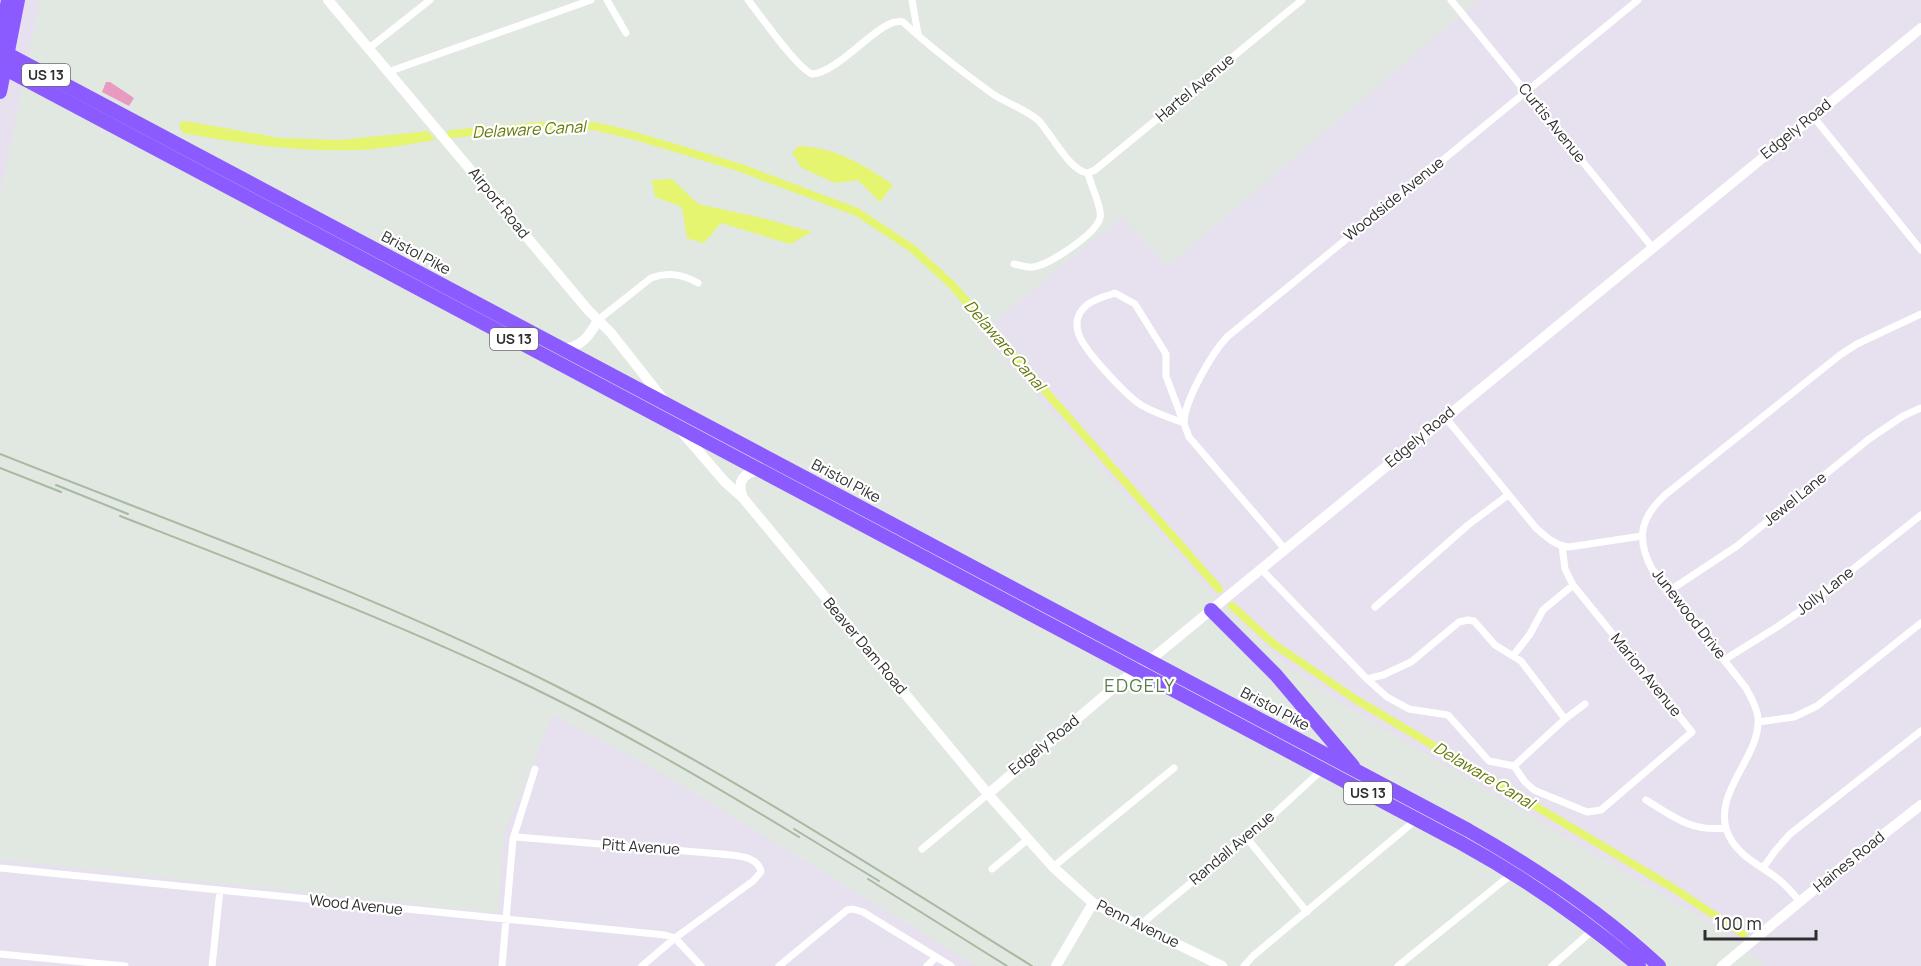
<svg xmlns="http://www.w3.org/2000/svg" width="1921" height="966" viewBox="0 0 1921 966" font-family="Manrope,sans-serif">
<rect width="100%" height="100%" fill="#e7e0ef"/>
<path fill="#e0e8e1" d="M 40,0 L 1478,0 L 1167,267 L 1122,217 L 981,332 L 1229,613 L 1287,666 L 1351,709 L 1700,917 L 1734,940 L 1764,966 L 976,966 L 660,772 L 553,715 L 504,833 L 498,913 L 0,860 L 0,194 Z"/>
<path fill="#e89ac0" d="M 106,82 L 110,82 L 134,98 L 129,106 L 102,92 Z"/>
<path fill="#e5f56f" d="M 185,121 L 280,138 L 340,140 L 428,131 L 435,140 C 410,144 384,149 358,150 C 298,152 242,144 183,133 L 179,126 L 181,122 Z
M 799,146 C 834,147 865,165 893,185 L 880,202 L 858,180 L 835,183 L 802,168 L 792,153 Z
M 672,179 L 698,204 L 762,218 L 812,232 L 790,244 L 721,223 L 704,243 L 687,238 L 682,207 L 655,197 L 652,180 Z"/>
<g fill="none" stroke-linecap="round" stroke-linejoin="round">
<path stroke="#e5f56f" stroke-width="8" d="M 451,134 L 538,126 L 594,126 L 632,135 L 695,154 L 741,168 L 857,212 L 913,249 L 952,285 L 1219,589
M 1232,606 L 1275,645 L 1355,699 L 1673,888 L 1743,934"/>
<path stroke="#fff" stroke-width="7" d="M 607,0 L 626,33
M 748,0 C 761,16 796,67 812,74 C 841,72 882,15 903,22 C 930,47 960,70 990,92 C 1005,103 1024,108 1038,120 C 1051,133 1070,172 1088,173
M 912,0 L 918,34
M 1451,0 L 1652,247
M 368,49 L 430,0
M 388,72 L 591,0
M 1812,115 L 1921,250
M 1088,173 L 1095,170 L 1302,0
M 1014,264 C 1020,265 1026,268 1033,267 C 1049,265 1096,234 1100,218 C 1103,210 1090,184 1088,173
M 598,320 L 651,278 C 669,272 682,274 698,283
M 1445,417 L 1536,528 C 1546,537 1556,546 1569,547 L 1642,536
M 1184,423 C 1184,401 1212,353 1227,337 L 1638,0
M 1184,423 C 1170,418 1155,413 1141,405 C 1126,395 1082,349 1078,332 C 1076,324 1077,316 1082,310 C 1089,300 1104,297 1115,293 L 1135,304 L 1166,354 L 1166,376 L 1189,437 L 1285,549
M 1562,546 L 1565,569 L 1573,585 L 1692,732 L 1601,810 L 1587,812 L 1534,790 L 1525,782 L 1514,766 L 1565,719 L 1585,704
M 1261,569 L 1367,679 L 1387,697 L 1409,709 L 1448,715 L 1489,761 L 1514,766
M 1669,591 L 1737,546 L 1869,439 L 1903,416 L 1921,408
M 1375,607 L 1468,525 L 1508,495
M 1513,656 L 1530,634 L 1543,610 L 1573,585
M 1724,660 L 1777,627 L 1799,612 L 1921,515
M 1367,679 L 1383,675 L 1411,662 L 1459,622 L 1468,620 L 1474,621 L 1495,645 L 1521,661 L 1565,719
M 1758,722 L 1794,717 L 1817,706 L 1921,623
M 1646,800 C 1674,817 1691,832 1726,828
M 516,837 L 721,854 C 735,856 758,855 761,872 L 753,881 L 675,938 L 642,966
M 1246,837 L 1307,912
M 922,849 L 988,794
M 1053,867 L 1174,768
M 0,868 L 665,935 L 675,938 L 701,966
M 1763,868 L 1775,851 L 1790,834 L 1921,731
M 992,869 L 1027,840
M 1800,902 C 1792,892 1784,883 1774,876 C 1758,864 1739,856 1729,836 C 1709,794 1761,758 1758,718 C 1757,707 1751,698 1746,688 L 1652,569 C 1636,539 1640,518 1665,495 L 1840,355 L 1857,344 L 1921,314
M 1140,925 L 1272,816 L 1323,769
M 0,954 L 125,966
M 212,966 L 220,890
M 502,966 L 513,839 L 535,769
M 779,966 L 847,910 L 853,909 L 863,912 L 951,966
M 927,966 L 936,957
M 1244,966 L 1253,956 L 1417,819
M 1398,966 L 1513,873
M 1552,966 L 1594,929"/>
<path stroke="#fff" stroke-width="10" d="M 328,0 L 588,310 L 611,333 L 663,399
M 562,349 C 581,347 589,337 598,320
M 682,432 L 725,482 L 743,498 L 988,794 L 1053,867 L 1093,903 L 1222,966
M 743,498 C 736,481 744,472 761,470
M 988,794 L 1124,679 L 1149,661 L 1921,28
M 1056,966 L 1093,903
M 1722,966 L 1843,866 L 1921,805"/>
<path stroke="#8b5bff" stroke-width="14" d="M 0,41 L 8,0
M 0,50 L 1468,830 C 1537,869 1602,913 1659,966
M 0,66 L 1461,843 C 1525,878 1583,919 1639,966
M 0,92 L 18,0
M 1211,610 L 1276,675 L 1353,766"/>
<path stroke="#a8b9a2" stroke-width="2" d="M 0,454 C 189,529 381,597 562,689 C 725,771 878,870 1032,966
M 0,468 L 61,492
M 56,485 L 128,514
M 120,516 C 251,567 382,617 510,677 C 610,724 705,780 799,837
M 794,829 L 879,881
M 868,879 L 1007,966"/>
</g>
<g text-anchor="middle" stroke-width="4.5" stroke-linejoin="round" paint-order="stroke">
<g fill="#fff" stroke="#6d6d6d" stroke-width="1.5">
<rect x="22" y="64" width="48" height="22" rx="4.5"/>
<rect x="490" y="328" width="48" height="22" rx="4.5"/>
<rect x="1344" y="782" width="48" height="22" rx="4.5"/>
</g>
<g font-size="14" font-weight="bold" fill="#2e2e2e">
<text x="46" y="80">US 13</text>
<text x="514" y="344">US 13</text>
<text x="1368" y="798">US 13</text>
</g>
<g font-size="15" fill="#2e2e2e" stroke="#fff">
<text transform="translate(1195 88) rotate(-40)" y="5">Hartel Avenue</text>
<text transform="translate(1552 123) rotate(51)" y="5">Curtis Avenue</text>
<text transform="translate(1796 129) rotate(-39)" y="5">Edgely Road</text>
<text transform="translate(1394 199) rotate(-39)" y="5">Woodside Avenue</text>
<text transform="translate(499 203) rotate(51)" y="5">Airport Road</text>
<text transform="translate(416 253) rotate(28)" y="5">Bristol Pike</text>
<text transform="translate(1420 437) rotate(-40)" y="5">Edgely Road</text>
<text transform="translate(846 481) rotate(28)" y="5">Bristol Pike</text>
<text transform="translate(1795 499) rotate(-39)" y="5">Jewel Lane</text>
<text transform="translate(1825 591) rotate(-38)" y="5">Jolly Lane</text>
<text transform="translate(1689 614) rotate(52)" y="5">Junewood Drive</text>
<text transform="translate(865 646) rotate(50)" y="5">Beaver Dam Road</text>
<text transform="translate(1646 675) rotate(51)" y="5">Marion Avenue</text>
<text transform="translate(1275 709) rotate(28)" y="5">Bristol Pike</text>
<text transform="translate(1044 745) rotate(-39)" y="5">Edgely Road</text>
<text transform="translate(641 847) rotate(4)" y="5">Pitt Avenue</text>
<text transform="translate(1232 848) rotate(-40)" y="5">Randall Avenue</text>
<text transform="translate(1849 862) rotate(-39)" y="5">Haines Road</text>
<text transform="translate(356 905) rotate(6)" y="5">Wood Avenue</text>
<text transform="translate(1138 924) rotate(26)" y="5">Penn Avenue</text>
</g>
<g font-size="16" font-style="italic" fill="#647b09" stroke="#fff">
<text transform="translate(529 129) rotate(-3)" y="6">Delaware Canal</text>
<text transform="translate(1005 345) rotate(49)" y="6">Delaware Canal</text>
<text transform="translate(1484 775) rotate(31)" y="6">Delaware Canal</text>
</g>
<g font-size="18" letter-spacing="1.5" fill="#587c48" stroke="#fff">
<text x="1140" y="692">EDGELY</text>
</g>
</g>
<path d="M1705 930v9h111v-9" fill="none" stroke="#2e2e2e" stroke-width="3"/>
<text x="1714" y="930" font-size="18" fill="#2e2e2e" stroke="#ffffff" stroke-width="4.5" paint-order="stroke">100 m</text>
</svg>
